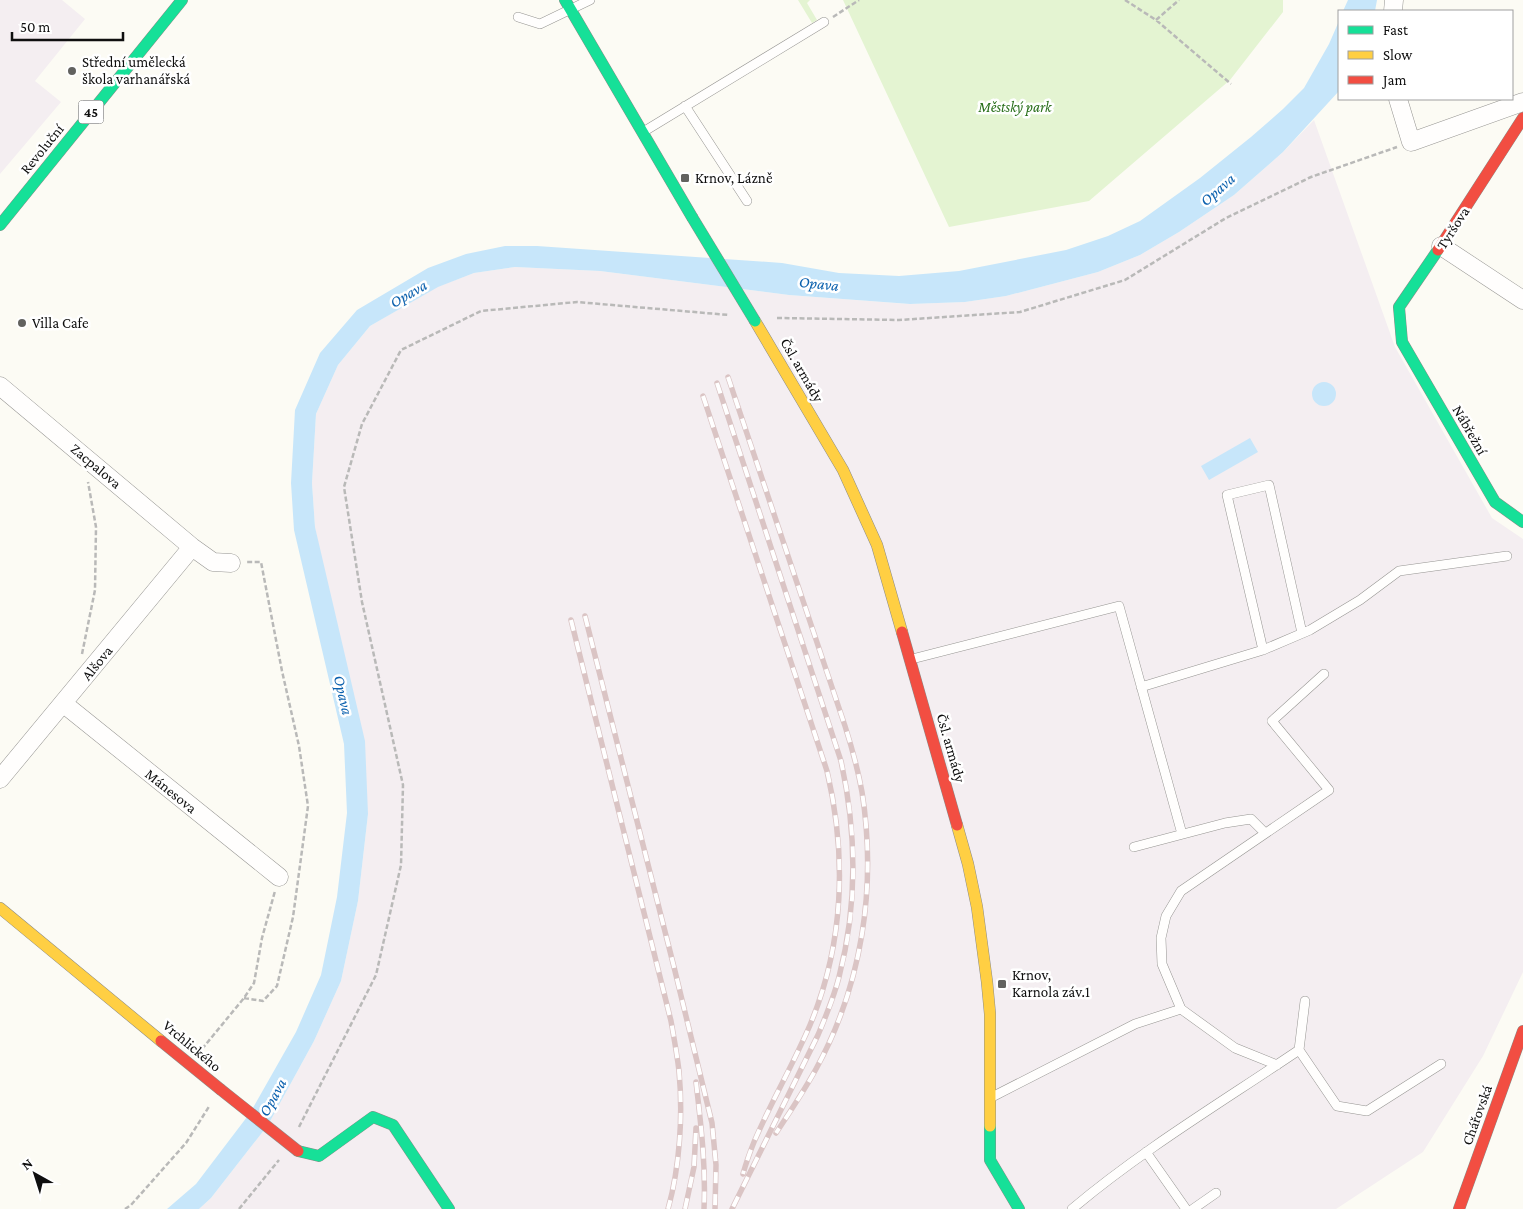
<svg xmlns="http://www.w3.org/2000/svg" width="1523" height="1209" viewBox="0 0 1523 1209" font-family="'Crimson Pro',serif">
<rect width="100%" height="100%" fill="#fcfbf4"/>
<path fill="#f4eef1" d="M 0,0 L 62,0 L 85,19 L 35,81 L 61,102 L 0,174 Z
M 1314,120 L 1395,347 L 1492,518 L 1523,539 L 1523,972 L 1483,1056 L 1423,1152 L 1336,1209 L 199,1209 L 211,1198 L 268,1125 L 314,1041 L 341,981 L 358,901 L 368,814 L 315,527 L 312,483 L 316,414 L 338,365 L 370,326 L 437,287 L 474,273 L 515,267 L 600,271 L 789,295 L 909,304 L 965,302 L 1006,296 L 1098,272 L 1140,255 L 1179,232 L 1234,195 L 1283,152 Z"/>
<path fill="#e4f4d2" d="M 798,0 L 810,0 L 807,3 L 817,20 L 812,23 Z
M 843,0 L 1283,0 L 1283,12 L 1230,80 L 1089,201 L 949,227 Z"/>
<path fill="#c7e6fa" d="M 1348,0 L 1377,0 L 1375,11 L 1343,11 Z
M 1339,21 L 1339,91 L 1283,152 L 1234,195 L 1179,232 L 1140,255 L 1098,272 L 1006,296 L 965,302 L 910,304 L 789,295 L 600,271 L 515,267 L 474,273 L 438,287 L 370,326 L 338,365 L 316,414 L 312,483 L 315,527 L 365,741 L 368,814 L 358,901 L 341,981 L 314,1041 L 268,1125 L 211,1198 L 199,1209 L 167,1209 L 196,1184 L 250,1113 L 296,1032 L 321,975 L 337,897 L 347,813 L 344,744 L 294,530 L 291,483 L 295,410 L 320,353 L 357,310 L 428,268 L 466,254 L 505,246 L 537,246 L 782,263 L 839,273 L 899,276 L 959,271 L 1066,250 L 1108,236 L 1140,221 L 1200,178 L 1251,137 L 1283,109 L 1304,88 L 1329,44 Z
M1312 394a12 12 0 1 1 24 0a12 12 0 1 1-24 0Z
M 1250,438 L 1258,452 L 1209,480 L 1201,466 Z"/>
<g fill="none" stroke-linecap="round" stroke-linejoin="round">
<g stroke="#969592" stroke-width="10">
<path id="lane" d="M 518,17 L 540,24 L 590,0
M 685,106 L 747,201
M 643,132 L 824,22
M 1263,650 L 1227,495 L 1269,485 L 1302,633
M 912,659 L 1119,606 L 1182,834
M 1141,687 L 1263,650 L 1310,630 L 1360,600 L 1399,571 L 1507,556
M 1134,847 L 1225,823 L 1251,819 L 1265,833
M 1299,1050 L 1337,1106 L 1367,1111 L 1441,1064
M 1277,1065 L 1235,1048 L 1181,1009 L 1162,964 L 1161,938 L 1166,916 L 1181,891 L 1329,790 L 1272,721 L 1324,674
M 992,1097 L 1135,1024 L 1181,1009
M 1146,1152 L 1186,1209
M 1072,1209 C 1142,1150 1222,1102 1299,1050 L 1305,1001
M 1193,1209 L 1216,1193"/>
</g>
<g stroke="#969592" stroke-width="19">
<path id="street" d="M 1393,11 L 1394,0
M 1398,99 L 1411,142 L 1523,102
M 1441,246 L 1523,300
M 0,386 L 192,547 L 213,562 L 231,563
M 64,704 L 279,877
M 0,779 L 192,547"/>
</g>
<g stroke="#8c8c89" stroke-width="12">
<path id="fast" d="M 565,0 L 692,217
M 0,225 L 182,0
M 1438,250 L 1399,307 L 1402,342 L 1495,502 L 1523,522
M 990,1126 L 990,1160 L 1019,1209
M 298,1151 L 319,1156 L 373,1117 L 393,1125 L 449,1209"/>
</g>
<g stroke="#8c8c89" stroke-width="12">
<path id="slow" d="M 755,321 L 843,470 L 877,545 L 902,632
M 957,825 L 968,864 L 977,907 L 987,982 L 990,1014 L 990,1126
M 0,908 L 161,1041"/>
</g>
<g stroke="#8c8c89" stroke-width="12">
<path id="jam" d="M 1438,250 L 1523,118
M 902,632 L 957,825
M 161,1041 L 220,1089
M 1459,1209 L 1523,1031"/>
</g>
<path stroke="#b9b9b8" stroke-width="2.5" stroke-dasharray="5 2.5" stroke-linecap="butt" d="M 1125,0 L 1156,20 L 1231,84
M 833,17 L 859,0
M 1156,20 L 1179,0
M 777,318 L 899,320 L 1020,312 L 1125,280 L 1226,218 L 1311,177 L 1397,147
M 82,654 L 95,590 L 96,527 L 88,482
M 244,998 L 263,1001 L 277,986 L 293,917 L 308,806 L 299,746 L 282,671 L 261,562 L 245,562
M 202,1049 L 244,998 L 254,983 L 262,938 L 275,891
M 299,1127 L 376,975 L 401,865 L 403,785 L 362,602 L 344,487 L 362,424 L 401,350 L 481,311 L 577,302 L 729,315
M 125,1209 L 131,1205 L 186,1143 L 210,1105
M 239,1209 L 279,1160"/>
<use href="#lane" stroke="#fffefd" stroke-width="9"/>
<use href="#street" stroke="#fffefd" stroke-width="18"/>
<use href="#fast" stroke="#16e098" stroke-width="11"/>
<use href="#slow" stroke="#ffcf43" stroke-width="11"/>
<use href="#jam" stroke="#f24e42" stroke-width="11"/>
<g stroke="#dac4c4" stroke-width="5.5">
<path id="rail" d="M 728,377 L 845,726 C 852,748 858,770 862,792 C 877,887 862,985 816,1069 C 804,1091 790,1112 776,1133
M 717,383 L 841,761 C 857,834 858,904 839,977 C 834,997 826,1016 818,1035 L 732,1209
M 703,396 L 827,771 C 847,856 844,944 810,1025 C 793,1065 771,1102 754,1142 C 750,1152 746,1163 743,1174
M 585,616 L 674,967 L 712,1123 L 716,1165 L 715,1209
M 571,620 L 671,1021 C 674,1038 677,1054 679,1071 C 683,1115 680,1166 668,1209
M 696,1082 C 701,1125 706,1166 704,1209
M 685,1209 L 694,1167 L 696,1128"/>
</g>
<use href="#rail" stroke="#fff" stroke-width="4" stroke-dasharray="11" stroke-linecap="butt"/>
<g stroke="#8c8c89" stroke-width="12" stroke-linecap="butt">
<path id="fast-bridge" d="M 692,217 L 755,321"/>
</g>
<g stroke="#8c8c89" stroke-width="12" stroke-linecap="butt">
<path id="jam-bridge" d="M 220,1089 L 298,1151"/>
</g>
<use href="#fast-bridge" stroke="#16e098" stroke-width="11"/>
<use href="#jam-bridge" stroke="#f24e42" stroke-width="11"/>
</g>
<g fill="#62625f" stroke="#fff" stroke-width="2">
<circle cx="72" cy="71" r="5"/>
<rect x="680" y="173" width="10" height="10" rx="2.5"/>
<circle cx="22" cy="323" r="5"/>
<rect x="997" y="979" width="10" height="10" rx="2.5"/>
</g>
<g text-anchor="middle" stroke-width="5" stroke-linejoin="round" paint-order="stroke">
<rect fill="#fff" stroke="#575757" stroke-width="1" x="78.5" y="100.5" width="25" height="23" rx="4"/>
<g font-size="14" font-weight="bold" fill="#0f0f0f">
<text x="91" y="117">45</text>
</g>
<g font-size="15" fill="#0f0f0f" stroke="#fff" text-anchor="start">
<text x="82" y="67">Střední umělecká<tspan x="82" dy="17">škola varhanářská</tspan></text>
<text x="695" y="183">Krnov, Lázně</text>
<text x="32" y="328">Villa Cafe</text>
<text x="1012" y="980">Krnov,<tspan x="1012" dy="17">Karnola záv.1</tspan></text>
</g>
<g font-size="15" font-style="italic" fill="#276e18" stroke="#fff">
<text x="1015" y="112">Městský park</text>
</g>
<g font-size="15" fill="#0f0f0f" stroke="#fff">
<text transform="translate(42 149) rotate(-51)" y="5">Revoluční</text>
<text transform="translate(1453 228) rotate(-57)" y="5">Tyršova</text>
<text transform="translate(802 370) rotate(60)" y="5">Čsl. armády</text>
<text transform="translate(1470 430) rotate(60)" y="5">Nábřežní</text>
<text transform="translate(96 466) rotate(40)" y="5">Zacpalova</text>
<text transform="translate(97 663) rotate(-51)" y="5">Alšova</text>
<text transform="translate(951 748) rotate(74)" y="5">Čsl. armády</text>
<text transform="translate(171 791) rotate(39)" y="5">Mánesova</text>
<text transform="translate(192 1046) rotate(40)" y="5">Vrchlického</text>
<text transform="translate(1477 1115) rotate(-70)" y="5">Chářovská</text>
</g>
<g font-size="16" font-style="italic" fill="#0b61ae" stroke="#fff">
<text transform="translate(1217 189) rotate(-41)" y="6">Opava</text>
<text transform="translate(819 283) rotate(6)" y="6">Opava</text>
<text transform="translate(408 293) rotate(-30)" y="6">Opava</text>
<text transform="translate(344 695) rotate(77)" y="6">Opava</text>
<text transform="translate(272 1097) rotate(-61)" y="6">Opava</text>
</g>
</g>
<rect x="1338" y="10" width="175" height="90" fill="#ffffff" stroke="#9f9f9f"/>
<rect x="1348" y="26" width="25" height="8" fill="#16e098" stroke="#9f9f9f"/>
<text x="1383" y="35" font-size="15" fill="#0f0f0f">Fast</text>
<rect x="1348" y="51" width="25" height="8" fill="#ffcf43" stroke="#9f9f9f"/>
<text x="1383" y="60" font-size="15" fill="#0f0f0f">Slow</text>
<rect x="1348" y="76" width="25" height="8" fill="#f24e42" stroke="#9f9f9f"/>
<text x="1383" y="85" font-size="15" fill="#0f0f0f">Jam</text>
<g transform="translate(35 1174) rotate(321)" stroke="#ffffff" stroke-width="4" paint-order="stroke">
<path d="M0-4L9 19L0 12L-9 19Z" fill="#0f0f0f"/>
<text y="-8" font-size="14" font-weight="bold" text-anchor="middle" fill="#0f0f0f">N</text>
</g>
<path d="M12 32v8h111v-8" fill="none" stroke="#0f0f0f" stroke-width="2.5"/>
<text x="20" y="32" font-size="15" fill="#0f0f0f" stroke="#ffffff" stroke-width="4" paint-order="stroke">50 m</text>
</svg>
